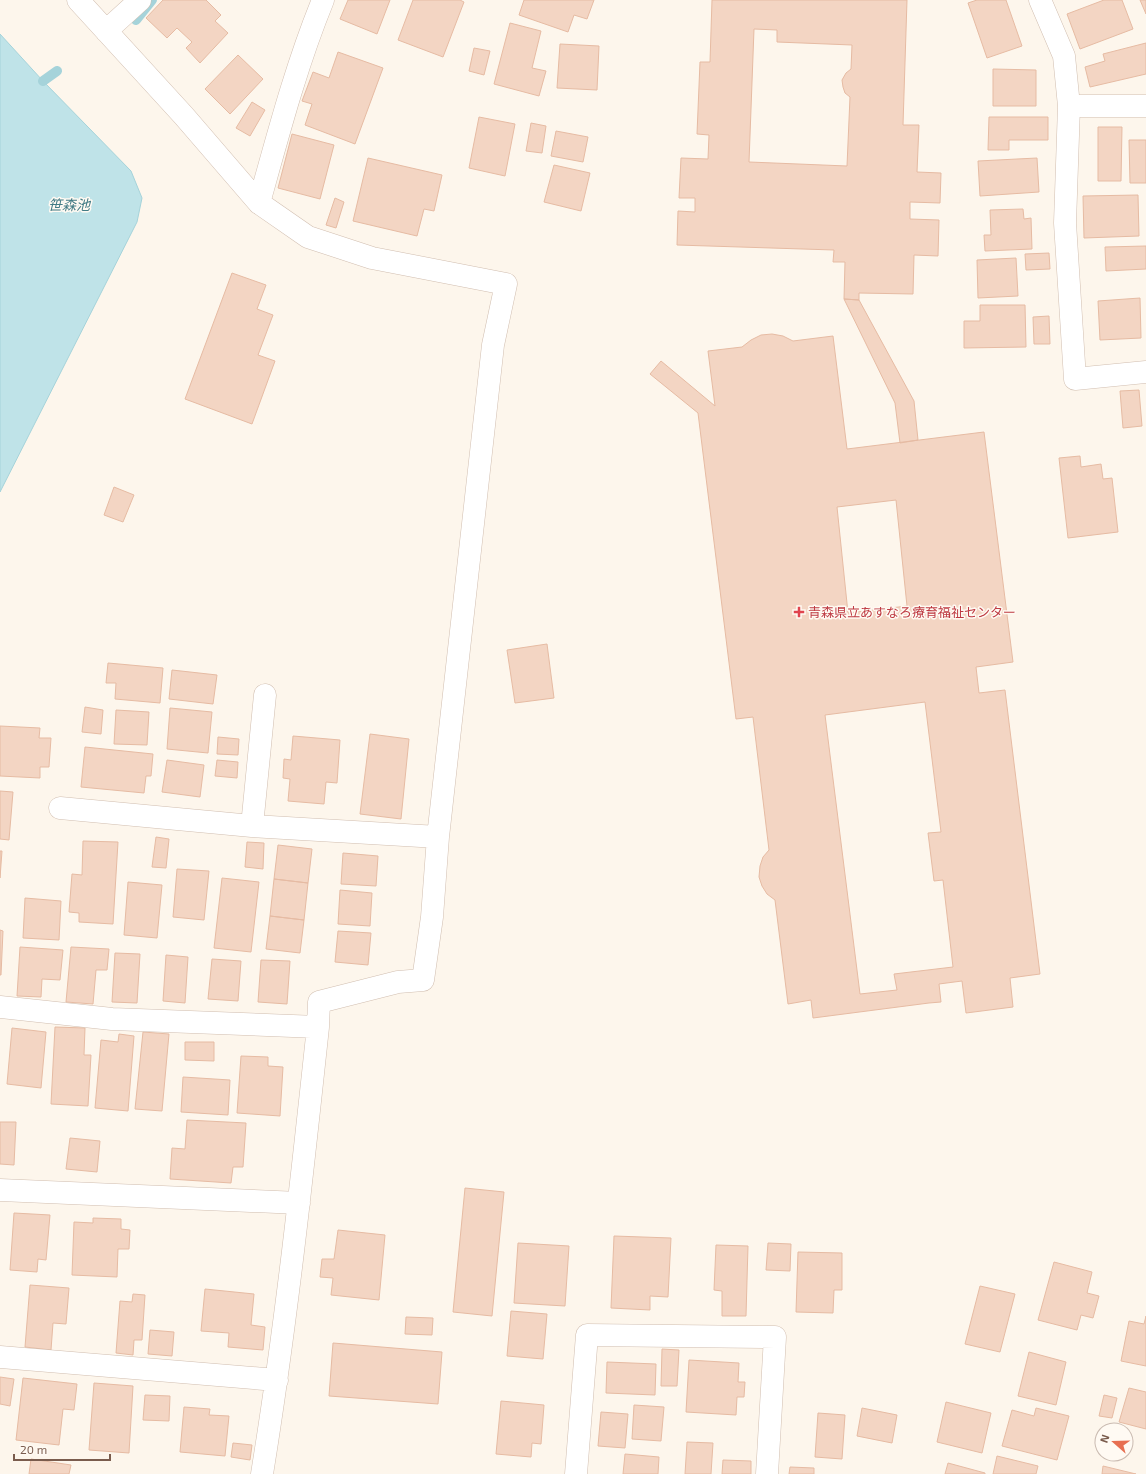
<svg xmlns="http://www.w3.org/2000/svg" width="1146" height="1474" viewBox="0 0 1146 1474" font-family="'Exo 2','Noto Sans JP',sans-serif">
<rect width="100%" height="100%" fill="#fdf6ec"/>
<path fill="#bfe3e8" stroke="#a5d3da" d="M 0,34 L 43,81 L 131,171 L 142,198 L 137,222 L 0,492 Z"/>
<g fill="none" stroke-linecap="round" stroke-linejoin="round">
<path stroke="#a5d3da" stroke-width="10" d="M 136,20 L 152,0
M 43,81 L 57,71"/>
</g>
<path fill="#f3d5c3" stroke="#e6bba3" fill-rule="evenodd" d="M 163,0 L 206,0 L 221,15 L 215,21 L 228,33 L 200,63 L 186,48 L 192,42 L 177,28 L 167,38 L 146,18 Z
M 348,0 L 390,0 L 377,34 L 340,19 Z
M 413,0 L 460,0 L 464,2 L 443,57 L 398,40 Z
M 524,0 L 594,0 L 587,19 L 574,15 L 568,32 L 519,15 Z
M 712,0 L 907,0 L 903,125 L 919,125 L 917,172 L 941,173 L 940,203 L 910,202 L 910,219 L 939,220 L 938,256 L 914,255 L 913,294 L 859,293 L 859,300 L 844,299 L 845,262 L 833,262 L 834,250 L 677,245 L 678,211 L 695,212 L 695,198 L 679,198 L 681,158 L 708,159 L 709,135 L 697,134 L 700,62 L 710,62 ZM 754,29 L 777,30 L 777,42 L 852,45 L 851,69 L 846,73 L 842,80 L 843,87 L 845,93 L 850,97 L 847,166 L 749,162 Z
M 977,0 L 1006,0 L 1022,46 L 987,58 L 968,3 Z
M 1104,0 L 1122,0 L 1133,29 L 1080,49 L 1067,14 Z
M 1140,0 L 1146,0 L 1146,14 Z
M 510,23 L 541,31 L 532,68 L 546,71 L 539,96 L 494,84 Z
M 1146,43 L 1146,74 L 1090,87 L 1085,67 L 1105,61 L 1103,54 Z
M 560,44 L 599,46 L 597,90 L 557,88 Z
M 474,48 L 490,51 L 484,75 L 469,71 Z
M 338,52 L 383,68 L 355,144 L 305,125 L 312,104 L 302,101 L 313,72 L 329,78 Z
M 238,55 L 263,79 L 230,114 L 205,89 Z
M 993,69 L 1036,70 L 1036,106 L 993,106 Z
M 252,102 L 265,110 L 250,136 L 236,128 Z
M 479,117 L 515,124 L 505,176 L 469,168 Z
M 989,117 L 1048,117 L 1048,140 L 1009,140 L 1009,150 L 988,150 Z
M 531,123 L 546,126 L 542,153 L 526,151 Z
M 1098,127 L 1122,127 L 1121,181 L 1098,181 Z
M 556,131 L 588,137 L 583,162 L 551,156 Z
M 292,134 L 334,145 L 320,199 L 278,188 Z
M 1129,140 L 1146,140 L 1146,183 L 1130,183 Z
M 368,158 L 442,175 L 434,211 L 424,209 L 417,236 L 353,221 Z
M 1037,158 L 1039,192 L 980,196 L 978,161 Z
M 554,165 L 590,173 L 581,211 L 544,202 Z
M 1138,195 L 1139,236 L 1084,238 L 1083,196 Z
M 335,198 L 344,202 L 336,228 L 326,225 Z
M 1023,209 L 1024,219 L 1031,218 L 1032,249 L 985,251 L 984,235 L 991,235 L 990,210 Z
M 1146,246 L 1146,269 L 1106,271 L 1105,247 Z
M 1049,253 L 1050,269 L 1026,270 L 1025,254 Z
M 1016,258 L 1018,296 L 978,298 L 977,260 Z
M 232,273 L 266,285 L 257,309 L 273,315 L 258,355 L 275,361 L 252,424 L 185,399 Z
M 1140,298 L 1141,338 L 1100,340 L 1098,301 Z
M 844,299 L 859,300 L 914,401 L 918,440 L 900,443 L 895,403 Z
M 980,305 L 1025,305 L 1026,347 L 964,348 L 964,321 L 980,321 Z
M 1049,316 L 1050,344 L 1034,344 L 1033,317 Z
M 772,334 L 783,336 L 793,341 L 833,336 L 847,449 L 984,432 L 1013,662 L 976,667 L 979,693 L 1005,690 L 1040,974 L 1010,978 L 1013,1007 L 966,1013 L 962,981 L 939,984 L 941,1002 L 929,1003 L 813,1018 L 811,1000 L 788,1004 L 775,900 L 767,894 L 762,886 L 759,877 L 760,866 L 763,857 L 769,850 L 753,717 L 736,719 L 698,413 L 650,374 L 661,361 L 715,406 L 708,351 L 742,347 L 751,340 L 761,335 ZM 896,500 L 907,606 L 848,613 L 837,507 ZM 925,702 L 941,832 L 928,833 L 934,881 L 943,880 L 953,967 L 894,974 L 897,990 L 860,994 L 825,715 Z
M 1139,390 L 1142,426 L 1123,428 L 1120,391 Z
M 1080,456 L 1081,467 L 1101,464 L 1103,479 L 1112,478 L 1118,532 L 1068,538 L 1059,458 Z
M 114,487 L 134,495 L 123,522 L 104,515 Z
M 547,644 L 554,698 L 515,703 L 507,650 Z
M 108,663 L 163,668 L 160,703 L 115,699 L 116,683 L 106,683 Z
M 172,670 L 217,675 L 213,704 L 169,699 Z
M 85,707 L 103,710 L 101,734 L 82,732 Z
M 170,708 L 212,712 L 208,753 L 167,749 Z
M 116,710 L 149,712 L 147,745 L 114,744 Z
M 0,726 L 40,728 L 39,738 L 51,738 L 49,767 L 40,767 L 40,778 L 0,776 Z
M 370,734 L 409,739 L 401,819 L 360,814 Z
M 293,736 L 340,740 L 337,783 L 326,782 L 324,804 L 288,801 L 290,779 L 283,778 L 284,759 L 291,760 Z
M 218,737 L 239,739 L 238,755 L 217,754 Z
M 85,747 L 153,754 L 151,776 L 146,776 L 144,793 L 81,787 Z
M 167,760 L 204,765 L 200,797 L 162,792 Z
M 217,760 L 238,762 L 237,778 L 215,776 Z
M 0,791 L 13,792 L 9,840 L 0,839 Z
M 156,837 L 169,839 L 166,868 L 152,867 Z
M 83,841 L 118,842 L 113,924 L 79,922 L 79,913 L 69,912 L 72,874 L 82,875 Z
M 247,842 L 264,843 L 263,869 L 245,867 Z
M 278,845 L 312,849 L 308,883 L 274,879 Z
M 0,851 L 2,851 L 0,878 Z
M 343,853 L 378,856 L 376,886 L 341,884 Z
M 177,869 L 209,871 L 204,920 L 173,917 Z
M 222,878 L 259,882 L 251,952 L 214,948 Z
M 274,879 L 308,883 L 304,920 L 270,916 Z
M 128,882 L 162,885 L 157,938 L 124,935 Z
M 340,890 L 372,893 L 370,926 L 338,924 Z
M 25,898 L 61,901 L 59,940 L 23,938 Z
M 270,916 L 304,920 L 300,953 L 266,949 Z
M 0,930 L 3,931 L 1,975 L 0,975 Z
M 338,931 L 371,933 L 368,965 L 335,962 Z
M 20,947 L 63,950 L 60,980 L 42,979 L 41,997 L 17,996 Z
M 71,947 L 109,949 L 107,970 L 96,970 L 93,1004 L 66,1002 Z
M 115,953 L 140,954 L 137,1003 L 112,1002 Z
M 166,955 L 188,957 L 185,1003 L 163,1001 Z
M 212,959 L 241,961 L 238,1001 L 208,999 Z
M 261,960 L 290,961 L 287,1004 L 258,1002 Z
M 55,1027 L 85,1028 L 84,1055 L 91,1055 L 88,1106 L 51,1104 Z
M 12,1028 L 46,1032 L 41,1088 L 7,1084 Z
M 143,1032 L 169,1034 L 162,1111 L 135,1109 Z
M 119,1034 L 134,1036 L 128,1111 L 95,1108 L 101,1040 L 118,1042 Z
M 185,1042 L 214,1042 L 214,1061 L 185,1060 Z
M 241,1056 L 268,1057 L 268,1066 L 283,1067 L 280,1116 L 237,1113 Z
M 183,1077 L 230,1080 L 228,1115 L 181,1112 Z
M 187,1120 L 246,1123 L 243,1167 L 233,1167 L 231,1183 L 170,1179 L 172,1148 L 185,1149 Z
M 0,1122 L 16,1122 L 14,1165 L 0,1164 Z
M 70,1138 L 100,1141 L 97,1172 L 66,1169 Z
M 465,1188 L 504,1192 L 492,1316 L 453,1312 Z
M 14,1213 L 50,1215 L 46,1260 L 38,1259 L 37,1272 L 10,1270 Z
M 93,1218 L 121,1219 L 121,1229 L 130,1230 L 129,1249 L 118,1249 L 117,1277 L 72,1275 L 74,1222 L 93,1223 Z
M 338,1230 L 385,1235 L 379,1300 L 331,1295 L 333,1278 L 320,1277 L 322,1259 L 334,1259 Z
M 614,1236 L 671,1238 L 668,1297 L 650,1296 L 650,1310 L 611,1308 Z
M 518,1243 L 569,1246 L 565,1306 L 514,1303 Z
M 768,1243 L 791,1244 L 790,1271 L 766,1270 Z
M 716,1245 L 748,1246 L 746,1316 L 722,1316 L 722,1291 L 714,1290 Z
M 798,1252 L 842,1253 L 842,1290 L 834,1290 L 833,1313 L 796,1312 Z
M 1054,1262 L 1092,1272 L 1087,1293 L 1099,1296 L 1093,1318 L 1081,1315 L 1077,1330 L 1038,1320 Z
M 30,1285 L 69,1288 L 66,1324 L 53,1323 L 51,1350 L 25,1347 Z
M 980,1286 L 1015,1294 L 1000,1352 L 965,1344 Z
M 205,1289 L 254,1294 L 251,1325 L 265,1327 L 263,1350 L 228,1347 L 229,1333 L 201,1331 Z
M 133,1294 L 145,1295 L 142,1340 L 134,1340 L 133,1355 L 116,1353 L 120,1301 L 132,1302 Z
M 511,1311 L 547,1314 L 543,1359 L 507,1356 Z
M 1146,1316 L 1146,1366 L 1121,1361 L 1129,1321 L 1144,1324 Z
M 406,1317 L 433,1318 L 432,1335 L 405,1334 Z
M 150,1330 L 174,1332 L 172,1356 L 148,1354 Z
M 333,1343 L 442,1352 L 438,1404 L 329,1396 Z
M 662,1349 L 679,1350 L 677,1386 L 661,1386 Z
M 1029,1352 L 1066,1362 L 1056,1405 L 1018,1396 Z
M 689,1360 L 739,1363 L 738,1382 L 745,1382 L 744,1397 L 737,1397 L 736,1415 L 686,1412 Z
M 607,1362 L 656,1364 L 655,1395 L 606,1393 Z
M 0,1377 L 14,1379 L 10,1406 L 0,1404 Z
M 23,1378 L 77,1384 L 74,1410 L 63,1409 L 59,1445 L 16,1440 Z
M 94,1383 L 133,1386 L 129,1453 L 89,1450 Z
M 1129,1388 L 1146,1392 L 1146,1429 L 1119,1422 Z
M 145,1395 L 170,1396 L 169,1421 L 143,1420 Z
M 1104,1395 L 1117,1398 L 1112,1418 L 1099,1416 Z
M 501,1401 L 544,1405 L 541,1444 L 532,1443 L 531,1457 L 496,1454 Z
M 946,1402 L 991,1413 L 982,1453 L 937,1442 Z
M 634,1405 L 664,1407 L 661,1441 L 632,1439 Z
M 184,1407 L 210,1409 L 209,1415 L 229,1416 L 225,1456 L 180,1452 Z
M 862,1408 L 897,1415 L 892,1443 L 857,1436 Z
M 1036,1408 L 1069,1416 L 1057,1460 L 1002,1446 L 1012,1410 L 1034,1416 Z
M 601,1412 L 628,1414 L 625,1448 L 598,1446 Z
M 818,1413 L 845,1415 L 842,1459 L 815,1457 Z
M 687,1442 L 713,1443 L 711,1474 L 685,1474 Z
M 233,1443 L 252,1445 L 250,1460 L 231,1457 Z
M 625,1454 L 659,1457 L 658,1474 L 623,1474 Z
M 997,1456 L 1038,1466 L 1036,1474 L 993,1474 Z
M 31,1459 L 71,1465 L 69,1474 L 29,1474 Z
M 723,1460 L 751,1461 L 751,1474 L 722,1474 Z
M 948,1463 L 985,1473 L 985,1474 L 945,1474 Z
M 1103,1466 L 1136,1474 L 1102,1474 Z
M 790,1467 L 814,1468 L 814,1474 L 789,1474 Z"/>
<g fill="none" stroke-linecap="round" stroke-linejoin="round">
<g stroke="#d1beb0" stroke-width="23">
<path id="minor" d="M 78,0 L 184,116 L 259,203 L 308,237 L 372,258 L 506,284 L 493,345 L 438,837 L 432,917 L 423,980 L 398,982 L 319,1002 L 318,1027 C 302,1177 286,1326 262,1474
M 1040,0 L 1064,56 L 1069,106 L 1065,223 L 1075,379 L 1146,372
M 106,31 L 140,0
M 1069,106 L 1146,106
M 259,203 C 278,135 296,66 323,0
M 60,808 L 252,826 L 438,837
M 252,826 L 265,695
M 0,1007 L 112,1019 L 318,1027
M 0,1190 L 299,1203
M 0,1357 L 277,1380
M 576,1474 L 587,1335 L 775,1337 L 767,1474"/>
</g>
<use href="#minor" stroke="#fff" stroke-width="22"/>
</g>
<path fill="#e0444e" stroke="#fffaf3" stroke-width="1.5" d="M797 606h4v4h4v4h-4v4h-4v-4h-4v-4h4z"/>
<g text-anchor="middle" stroke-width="3" stroke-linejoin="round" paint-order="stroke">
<g font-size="13" fill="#be3a42" stroke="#fffaf3" text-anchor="start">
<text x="808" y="617">青森県立あすなろ療育福祉センター</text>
</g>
<g font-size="14" font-style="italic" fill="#437c86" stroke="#fffaf3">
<text x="69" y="210">笹森池</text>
</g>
</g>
<g transform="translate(1114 1442) rotate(290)"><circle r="19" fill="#fffaf3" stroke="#cabbb1"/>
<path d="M0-3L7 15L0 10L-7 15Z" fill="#e76f51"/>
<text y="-6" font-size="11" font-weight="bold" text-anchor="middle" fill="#7a5c4d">N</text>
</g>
<path d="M14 1454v6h96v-6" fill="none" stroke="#7a5c4d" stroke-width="2"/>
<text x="20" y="1454" font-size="12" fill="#7a5c4d" stroke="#fffaf3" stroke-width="3" paint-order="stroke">20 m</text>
</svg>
